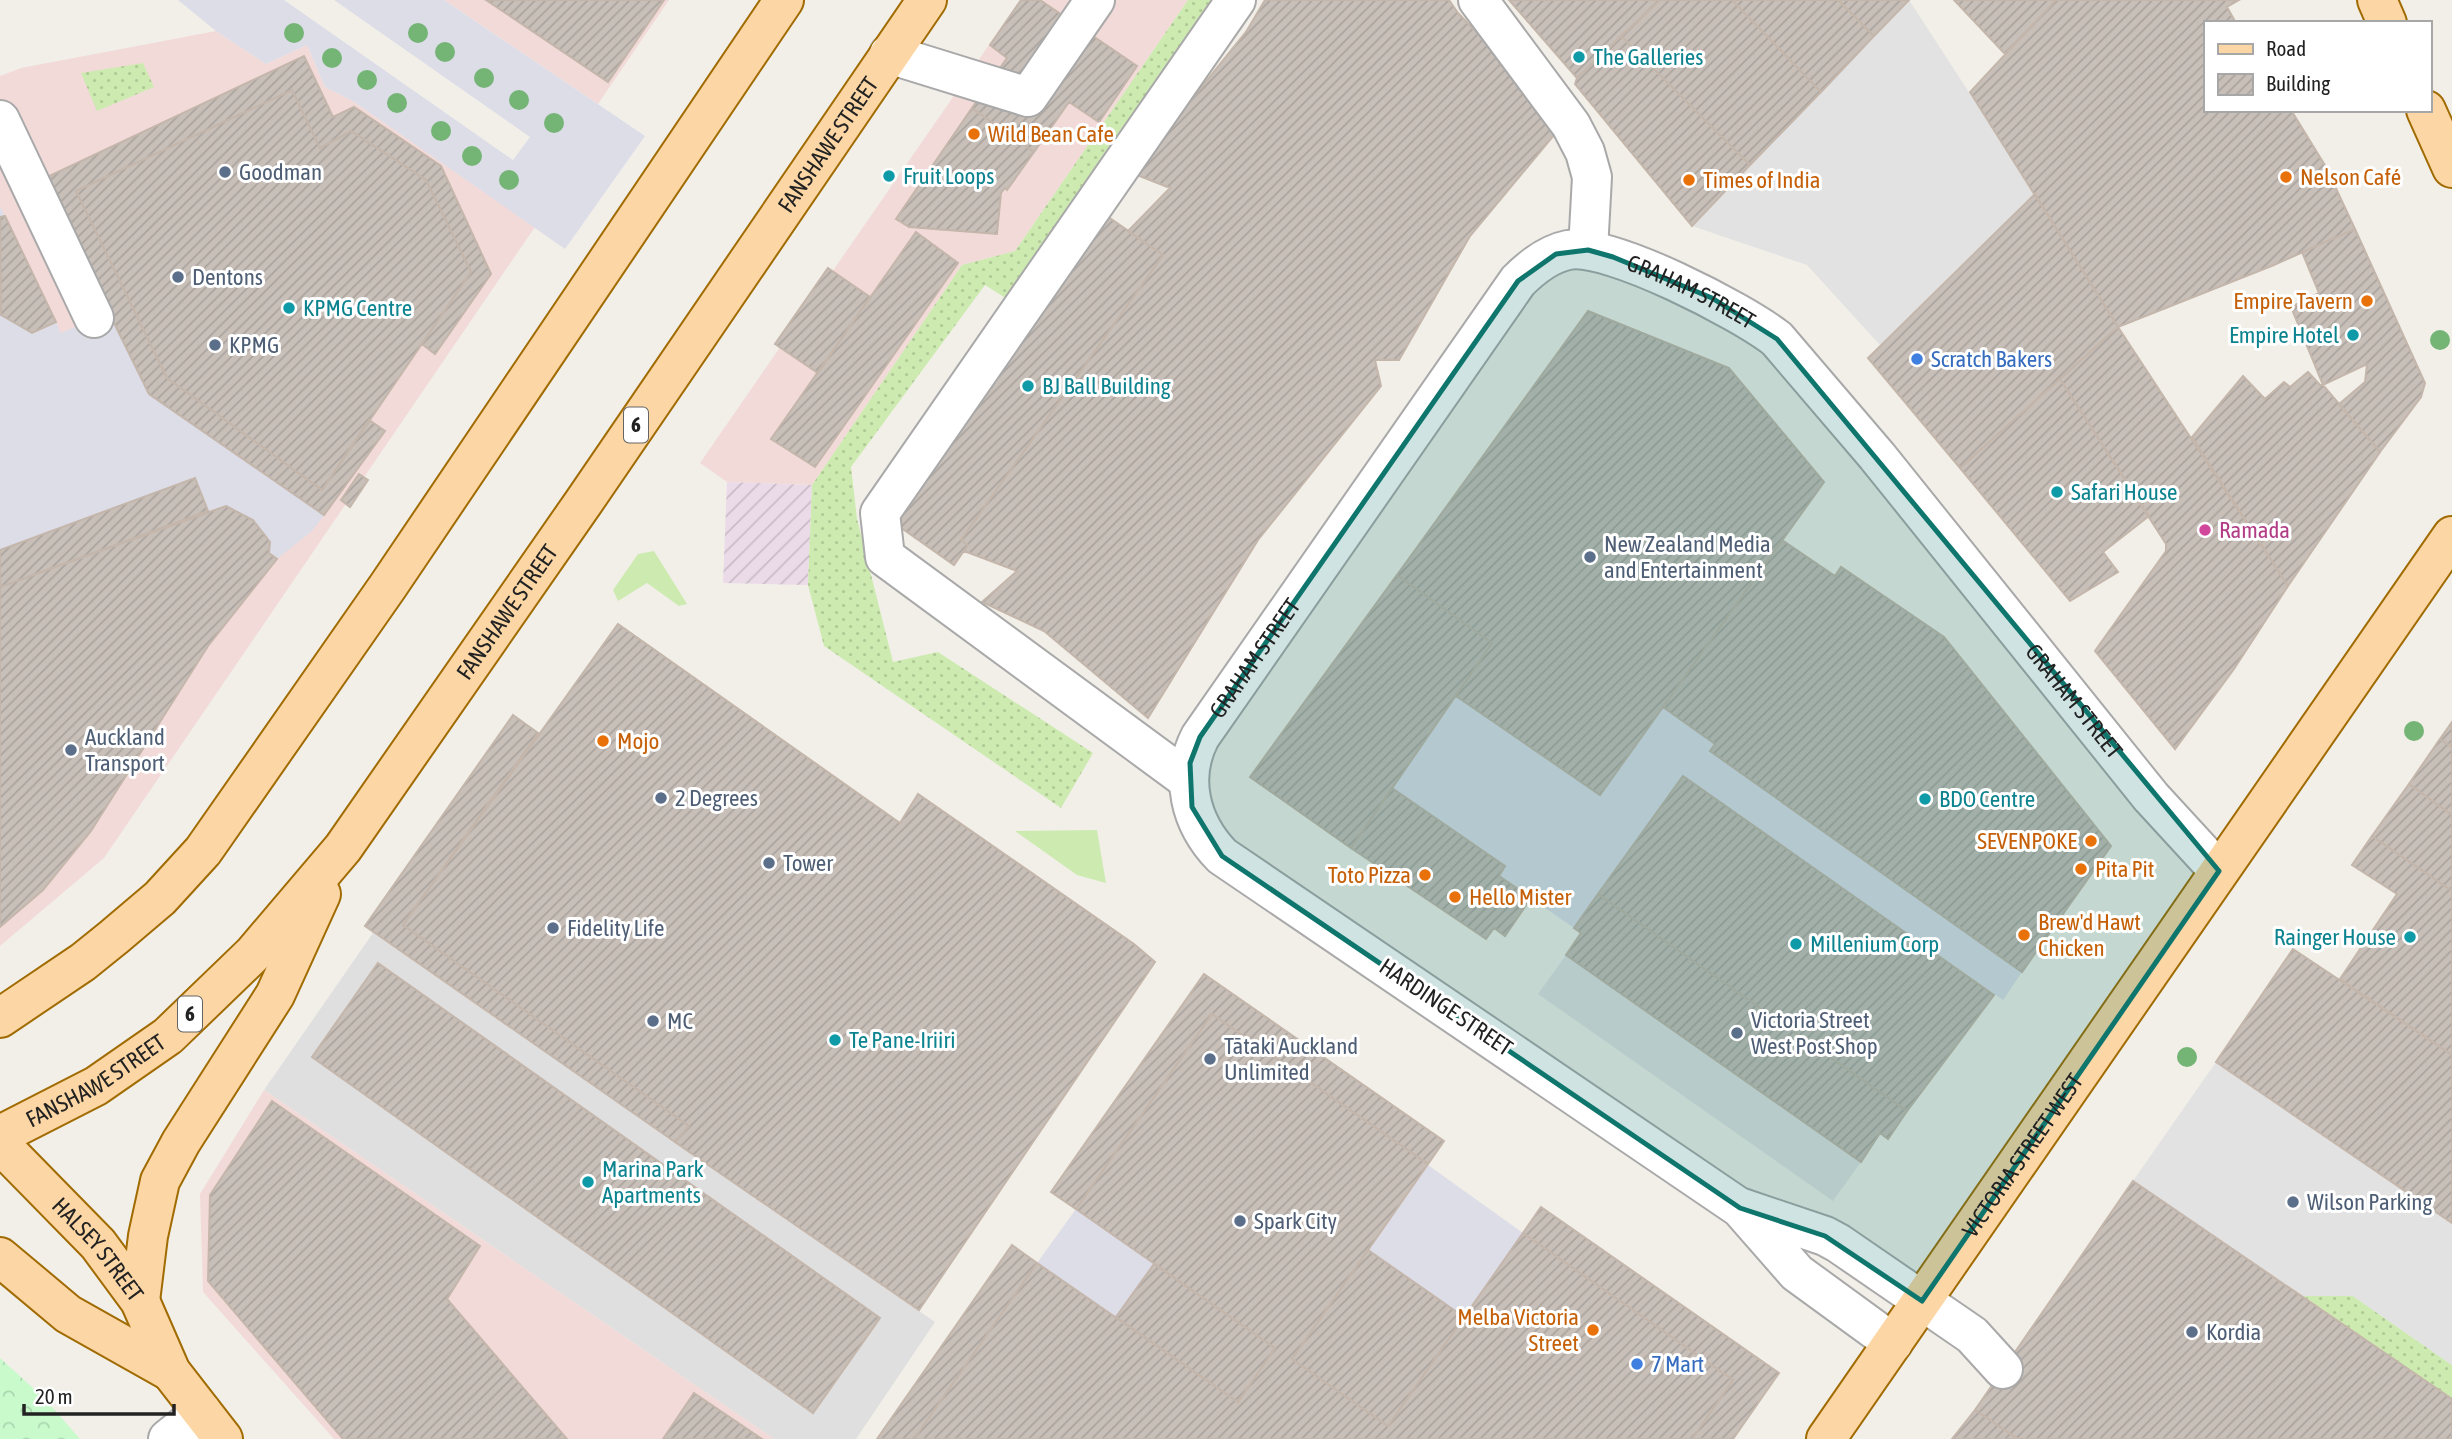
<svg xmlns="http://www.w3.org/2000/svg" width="2452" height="1439" viewBox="0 0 2452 1439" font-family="'Asap Condensed',sans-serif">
<defs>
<pattern id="industrial-furrows" width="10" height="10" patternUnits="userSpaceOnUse" patternTransform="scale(1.75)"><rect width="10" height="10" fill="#ebdbe8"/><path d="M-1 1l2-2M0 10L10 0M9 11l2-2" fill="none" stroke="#c9bcc7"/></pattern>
<pattern id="grass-dots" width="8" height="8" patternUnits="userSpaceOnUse" patternTransform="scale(1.75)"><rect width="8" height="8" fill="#cdebb0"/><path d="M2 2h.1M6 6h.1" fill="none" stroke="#b0c997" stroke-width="1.8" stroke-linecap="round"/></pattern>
<pattern id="park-crowns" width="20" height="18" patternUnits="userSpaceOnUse" patternTransform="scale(1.75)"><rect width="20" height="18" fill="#c8facc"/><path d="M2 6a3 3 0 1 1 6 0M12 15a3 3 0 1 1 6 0" fill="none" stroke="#acd6af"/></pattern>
<pattern id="building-hatch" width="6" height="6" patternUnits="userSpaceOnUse" patternTransform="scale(1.75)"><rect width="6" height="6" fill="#c7bfb8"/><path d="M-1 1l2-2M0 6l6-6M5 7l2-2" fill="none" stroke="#aba49e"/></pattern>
</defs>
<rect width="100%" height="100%" fill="#f2efe9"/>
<path fill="#e0dfdf" d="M 373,933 L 935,1322 L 856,1439 L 774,1439 L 264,1090 Z"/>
<path fill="#f2dad9" d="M 444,0 L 669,0 L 598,104 Z
M 1020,0 L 1188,0 L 1015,251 L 962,265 L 812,485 L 727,482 L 700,463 Z
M 216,31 L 266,64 L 307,45 L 325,87 L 353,101 L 535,227 L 104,858 L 0,946 L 0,76 L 21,68 Z
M 264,1090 L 774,1439 L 334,1439 L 203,1292 L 200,1194 Z"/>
<path fill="url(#industrial-furrows)" d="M 727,482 L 812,485 L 808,585 L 723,583 Z"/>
<path fill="url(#grass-dots)" d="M 1188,0 L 1219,0 L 1007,299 L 985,285 L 851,467 L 857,519 L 893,662 L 938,652 L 1093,753 L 1061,808 L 824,646 L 808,585 L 812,485 L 962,265 L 1015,251 Z
M 143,63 L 154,87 L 97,111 L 81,73 Z
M 2303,1296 L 2353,1296 L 2452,1365 L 2452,1399 Z"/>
<path fill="url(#park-crowns)" d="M 0,1358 L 44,1398 L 80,1439 L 0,1439 Z"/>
<path fill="#cdebb0" d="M 654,551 L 687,604 L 679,606 L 647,583 L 618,601 L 613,590 L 638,554 Z
M 1097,830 L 1106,883 L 1077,875 L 1015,831 Z"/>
<path fill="#e2e2e2" d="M 1909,0 L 2035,194 L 1880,345 L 1807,265 L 1692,226 Z
M 1566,955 L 1861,1162 L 1833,1201 L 1538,994 Z
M 2216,1062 L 2452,1223 L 2452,1365 L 2353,1296 L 2303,1296 L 2133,1181 Z"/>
<path fill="#dddde8" d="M 178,0 L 284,0 L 513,160 L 530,137 L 334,0 L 444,0 L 645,136 L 565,249 L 353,101 L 325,87 L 307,45 L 266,64 L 216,31 Z
M 0,206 L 61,333 L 109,312 L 149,394 L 324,515 L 312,531 L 277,559 L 269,553 L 270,542 L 253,520 L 226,506 L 208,511 L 195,478 L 0,550 Z
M 1456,696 L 1600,795 L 1663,707 L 1715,744 L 1710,751 L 2022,972 L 2003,1000 L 1684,777 L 1574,928 L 1499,876 L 1505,866 L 1392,788 Z
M 1428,1165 L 1523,1233 L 1464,1317 L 1368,1250 Z
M 1076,1209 L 1154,1264 L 1116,1317 L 1037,1263 Z"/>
<path fill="url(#building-hatch)" stroke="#c4b6ab" stroke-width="2" d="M 486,0 L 664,0 L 608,82 Z
M 1021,0 L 1040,0 L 1137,66 L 1099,122 L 1069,102 L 1034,152 L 972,108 L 1007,58 L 990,45 Z
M 1265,0 L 1449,0 L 1458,13 L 1564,123 L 1470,236 L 1399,360 L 1375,360 L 1381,386 L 1258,540 L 1148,718 L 1044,631 L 982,602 L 1017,571 L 964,551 L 968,545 L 961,540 L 1163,255 L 1128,231 L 1170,188 L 1132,173 L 1246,32 Z
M 1509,0 L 1660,0 L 1577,78 Z
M 1660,0 L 1732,0 L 1821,92 L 1750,165 L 1621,36 Z
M 1732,0 L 1838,0 L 1874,36 L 1821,92 Z
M 1838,0 L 1909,0 L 1874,36 Z
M 1954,0 L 2056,0 L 2005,54 Z
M 2056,0 L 2239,0 L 2227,7 L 2236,23 L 2205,23 L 2205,110 L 2291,110 L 2326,167 L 2355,229 L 2274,265 L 2118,327 L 1970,92 Z
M 1621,36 L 1750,165 L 1692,226 L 1575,84 L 1577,78 Z
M 304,56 L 333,117 L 354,107 L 441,166 L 491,274 L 435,354 L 422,344 L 471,272 L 426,180 L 351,131 L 320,148 L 292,90 L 76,191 L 167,378 L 322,490 L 369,420 L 385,431 L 324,515 L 149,394 L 43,179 Z
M 292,90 L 320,148 L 351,131 L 426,180 L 471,272 L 322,490 L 167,378 L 76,191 Z
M 972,108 L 1034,152 L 1007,190 L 1005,188 L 1001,193 L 997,234 L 909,227 L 896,219 Z
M 2035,194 L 2118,327 L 1960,468 L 1868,358 Z
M 5,216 L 56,322 L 32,333 L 1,315 L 0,217 Z
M 1107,216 L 1163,255 L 961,540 L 968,545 L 954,565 L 900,527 L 894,517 Z
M 2355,229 L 2425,383 L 2421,397 L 2380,452 L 2339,404 L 2365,382 L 2367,364 L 2323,385 L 2291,307 L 2319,293 L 2302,252 Z
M 916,232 L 958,263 L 815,467 L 771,439 Z
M 828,268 L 870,297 L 818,373 L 775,344 Z
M 1588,311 L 1729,368 L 1824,482 L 1600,795 L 1456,696 L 1492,643 L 1397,575 Z
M 2118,327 L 2288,586 L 2234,669 L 2175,749 L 2095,651 L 2166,551 L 2166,544 L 2060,379 Z
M 2308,372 L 2320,385 L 2323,385 L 2380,452 L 2288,586 L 2192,437 L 2243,376 L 2265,399 L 2284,382 L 2290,387 Z
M 2060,379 L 2149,516 L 2103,552 L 2118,572 L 2070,601 L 1960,468 Z
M 359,474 L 368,480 L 350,507 L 341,500 Z
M 195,478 L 208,511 L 0,587 L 0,550 Z
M 226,506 L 253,520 L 270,542 L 269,553 L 277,559 L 208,646 L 91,831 L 43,890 L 0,927 L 0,587 Z
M 1782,540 L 1835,576 L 1841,567 L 1944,637 L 2111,846 L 2022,972 L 1710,751 L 1715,744 L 1663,707 Z
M 1397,575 L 1492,643 L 1351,848 L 1250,777 Z
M 618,624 L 900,823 L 918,794 L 1134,944 L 1155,962 L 919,1310 L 675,1142 L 689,1126 L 403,925 Z
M 513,715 L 538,733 L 403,925 L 689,1126 L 675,1142 L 365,926 Z
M 2452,722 L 2452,747 L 2440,739 Z
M 2440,739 L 2452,747 L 2452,815 L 2409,784 Z
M 1683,776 L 1994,995 L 1907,1111 L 1598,894 Z
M 2409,784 L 2452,815 L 2452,891 L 2372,836 Z
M 1392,788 L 1505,866 L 1499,876 L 1531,898 L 1505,936 L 1494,928 L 1486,939 L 1351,848 Z
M 2372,836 L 2452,891 L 2452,1055 L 2340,979 L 2397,894 L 2352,865 Z
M 1598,894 L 1907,1111 L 1888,1139 L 1880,1133 L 1861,1162 L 1566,955 L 1581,933 L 1574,928 Z
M 2293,949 L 2452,1055 L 2452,1223 L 2216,1062 Z
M 378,963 L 880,1318 L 813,1413 L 312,1057 Z
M 1204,974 L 1444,1141 L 1428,1164 L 1212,1014 L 1076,1209 L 1051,1192 Z
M 1212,1014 L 1428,1164 L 1292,1359 L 1388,1426 L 1523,1233 L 1733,1380 L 1692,1439 L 914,1439 L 1037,1263 L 1238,1402 L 1275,1348 L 1076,1209 Z
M 272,1101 L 480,1246 L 447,1299 L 567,1439 L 343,1439 L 208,1281 L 210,1195 Z
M 2133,1181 L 2452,1399 L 2452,1439 L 2018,1439 L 1975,1410 Z
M 1541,1207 L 1779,1373 L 1733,1439 L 1692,1439 L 1733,1380 L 1523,1233 Z
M 1012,1245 L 1037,1263 L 914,1439 L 877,1439 Z
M 1368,1250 L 1464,1317 L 1388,1426 L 1292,1359 Z
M 1154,1264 L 1275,1348 L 1238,1402 L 1116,1317 Z
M 694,1393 L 762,1439 L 663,1439 Z
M 1975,1410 L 2018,1439 L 1952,1439 Z"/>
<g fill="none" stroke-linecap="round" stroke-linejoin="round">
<g stroke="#a9a9a9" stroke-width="42">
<g id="minor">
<path d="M 1478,0 L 1571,125 L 1585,152 L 1592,177 L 1588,250"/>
<path d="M 889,54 L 1028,97 L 1095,0"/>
<path d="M 0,120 L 94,318"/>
<path d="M 1188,780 L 885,557 L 880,513 L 1236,0"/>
<path d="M 1742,1208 L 1825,1236 L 1838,1243 L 1972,1335 L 2003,1369"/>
<path id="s1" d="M 1893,1343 L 1797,1273 L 1740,1208 L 1222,856 C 1190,823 1179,778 1200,737 L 1518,281 C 1532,267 1548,254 1568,250 C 1609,242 1743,312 1777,339 L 1877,456 L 2151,797 L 2219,871"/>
<path d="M 168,1439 L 202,1412"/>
</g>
</g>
<g stroke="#a06b00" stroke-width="42">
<g id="major">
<path d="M 2377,0 L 2387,23"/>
<path d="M 2426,110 L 2452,168"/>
<path d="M 0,1018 L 83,962 L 114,937 L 160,898 L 203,851 L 388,586 L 784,0"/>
<path id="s2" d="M 0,1135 L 96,1086 L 168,1036 L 253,954 L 343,848 L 583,503 L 927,0"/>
<path id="s3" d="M 0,1144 L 98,1244 L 140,1301 L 171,1372 L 223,1439"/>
<path d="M 0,1257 L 68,1314 L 171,1372"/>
<path d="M 140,1301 L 148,1236 L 160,1181 L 181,1142 L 275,995 L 321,894"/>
<path id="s4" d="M 1826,1439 L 2452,536"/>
</g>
</g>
<use href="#minor" stroke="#fff" stroke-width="38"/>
<use href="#major" stroke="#fcd6a4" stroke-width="38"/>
</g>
<g fill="#74b475">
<circle cx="294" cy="33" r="10"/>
<circle cx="418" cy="33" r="10"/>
<circle cx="445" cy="52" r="10"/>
<circle cx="332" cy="58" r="10"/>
<circle cx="484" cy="78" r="10"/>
<circle cx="367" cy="80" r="10"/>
<circle cx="519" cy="100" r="10"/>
<circle cx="397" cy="103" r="10"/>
<circle cx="554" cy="123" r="10"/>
<circle cx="441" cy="131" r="10"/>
<circle cx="472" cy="156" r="10"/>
<circle cx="509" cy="180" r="10"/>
<circle cx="2440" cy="340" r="10"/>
<circle cx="2414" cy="731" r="10"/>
<circle cx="2187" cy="1057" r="10"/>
</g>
<path fill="#0f766e" fill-opacity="0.2" stroke="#0f766e" stroke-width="5" stroke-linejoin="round" d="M 1588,250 L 1613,257 L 1712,298 L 1777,339 L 2219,871 L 1922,1301 L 1825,1236 L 1740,1208 L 1222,856 L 1192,807 L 1190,763 L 1200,737 L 1518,281 L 1556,254 Z"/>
<g fill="#0f9aa8" stroke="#fff" stroke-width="2.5">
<circle cx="1579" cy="57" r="7"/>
<circle cx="889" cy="176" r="7"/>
<circle cx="289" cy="308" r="7"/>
<circle cx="2353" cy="335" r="7"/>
<circle cx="1028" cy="386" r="7"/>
<circle cx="2057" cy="492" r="7"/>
<circle cx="1925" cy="799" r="7"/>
<circle cx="2410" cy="937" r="7"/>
<circle cx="1796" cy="944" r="7"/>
<circle cx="835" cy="1040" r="7"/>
<circle cx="588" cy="1182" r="7"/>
</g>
<g fill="#e8710a" stroke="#fff" stroke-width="2.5">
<circle cx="974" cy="134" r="7"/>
<circle cx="2286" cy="177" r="7"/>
<circle cx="1689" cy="180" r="7"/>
<circle cx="2367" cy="301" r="7"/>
<circle cx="603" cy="741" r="7"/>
<circle cx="2091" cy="841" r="7"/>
<circle cx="2081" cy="869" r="7"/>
<circle cx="1425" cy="875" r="7"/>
<circle cx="1455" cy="897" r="7"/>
<circle cx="2024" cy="935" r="7"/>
<circle cx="1593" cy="1330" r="7"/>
</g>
<g fill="#5c6f8a" stroke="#fff" stroke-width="2.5">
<circle cx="225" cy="172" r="7"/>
<circle cx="178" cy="277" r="7"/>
<circle cx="215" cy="345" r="7"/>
<circle cx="1590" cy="557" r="7"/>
<circle cx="71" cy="750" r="7"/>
<circle cx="661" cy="798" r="7"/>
<circle cx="769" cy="863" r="7"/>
<circle cx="553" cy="928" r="7"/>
<circle cx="653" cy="1021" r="7"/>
<circle cx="1737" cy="1033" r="7"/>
<circle cx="1210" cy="1059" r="7"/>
<circle cx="2293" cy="1202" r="7"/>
<circle cx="1240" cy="1221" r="7"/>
<circle cx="2192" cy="1332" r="7"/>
</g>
<g fill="#3f7fe0" stroke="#fff" stroke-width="2.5">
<circle cx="1917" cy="359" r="7"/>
<circle cx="1637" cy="1364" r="7"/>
</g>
<circle fill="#d1479c" stroke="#fff" stroke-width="2.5" cx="2205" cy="530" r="7"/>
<g text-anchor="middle" stroke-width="6" stroke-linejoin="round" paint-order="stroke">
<g fill="#fff" stroke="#646464" stroke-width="2">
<rect x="624" y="407.5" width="24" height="35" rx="5"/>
<rect x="178" y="996.5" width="24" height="35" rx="5"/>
</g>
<g font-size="21" font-weight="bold" fill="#222">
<text x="636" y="432">6</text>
<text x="190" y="1021">6</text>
</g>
<g font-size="23" fill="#0d838f" stroke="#fff" text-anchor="start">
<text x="1593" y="65">The Galleries</text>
<text x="903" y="184">Fruit Loops</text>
<text x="303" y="316">KPMG Centre</text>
<text x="2339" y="343" text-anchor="end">Empire Hotel</text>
<text x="1042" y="394">BJ Ball Building</text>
<text x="2071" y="500">Safari House</text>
<text x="1939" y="807">BDO Centre</text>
<text x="2396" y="945" text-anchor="end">Rainger House</text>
<text x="1810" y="952">Millenium Corp</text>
<text x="849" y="1048">Te Pane-Iriiri</text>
<text x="602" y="1177">Marina Park<tspan x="602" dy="26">Apartments</tspan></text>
</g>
<g font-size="23" fill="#c56008" stroke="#fff" text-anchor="start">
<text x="988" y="142">Wild Bean Cafe</text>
<text x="2300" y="185">Nelson Café</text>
<text x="1703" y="188">Times of India</text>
<text x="2353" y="309" text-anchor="end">Empire Tavern</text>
<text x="617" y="749">Mojo</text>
<text x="2077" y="849" text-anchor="end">SEVENPOKE</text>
<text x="2095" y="877">Pita Pit</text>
<text x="1411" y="883" text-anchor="end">Toto Pizza</text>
<text x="1469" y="905">Hello Mister</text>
<text x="2038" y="930">Brew'd Hawt<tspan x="2038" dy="26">Chicken</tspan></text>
<text x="1579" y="1325" text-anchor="end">Melba Victoria<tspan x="1579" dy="26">Street</tspan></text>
</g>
<g font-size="23" fill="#222" stroke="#fff">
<text dy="8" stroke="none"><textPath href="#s2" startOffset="1307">FANSHAWE STREET</textPath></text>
<text dy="8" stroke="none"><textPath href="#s1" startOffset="1708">GRAHAM STREET</textPath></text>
<text dy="8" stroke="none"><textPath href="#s2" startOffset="740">FANSHAWE STREET</textPath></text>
<text dy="8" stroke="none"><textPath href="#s1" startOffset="1057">GRAHAM STREET</textPath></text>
<text dy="8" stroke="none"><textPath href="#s1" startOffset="2275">GRAHAM STREET</textPath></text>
<text transform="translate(1446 1007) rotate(34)" y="8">HARDINGE STREET</text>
<text dy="8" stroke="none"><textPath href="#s2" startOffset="110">FANSHAWE STREET</textPath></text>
<text dy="8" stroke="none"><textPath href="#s4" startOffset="345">VICTORIA STREET WEST</textPath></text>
<text dy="8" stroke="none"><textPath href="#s3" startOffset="144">HALSEY STREET</textPath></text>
</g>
<g font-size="23" fill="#4e5e75" stroke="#fff" text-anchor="start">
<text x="239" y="180">Goodman</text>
<text x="192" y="285">Dentons</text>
<text x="229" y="353">KPMG</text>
<text x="1604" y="552">New Zealand Media<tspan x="1604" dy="26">and Entertainment</tspan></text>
<text x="85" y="745">Auckland<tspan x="85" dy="26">Transport</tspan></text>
<text x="675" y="806">2 Degrees</text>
<text x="783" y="871">Tower</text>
<text x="567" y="936">Fidelity Life</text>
<text x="1751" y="1028">Victoria Street<tspan x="1751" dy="26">West Post Shop</tspan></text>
<text x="667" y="1029">MC</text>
<text x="1224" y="1054">Tātaki Auckland<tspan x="1224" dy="26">Unlimited</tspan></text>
<text x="2307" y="1210">Wilson Parking</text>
<text x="1254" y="1229">Spark City</text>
<text x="2206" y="1340">Kordia</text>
</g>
<g font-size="23" fill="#366cbe" stroke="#fff" text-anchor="start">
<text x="1931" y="367">Scratch Bakers</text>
<text x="1651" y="1372">7 Mart</text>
</g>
<g font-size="23" fill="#b23c85" stroke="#fff" text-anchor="start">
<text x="2219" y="538">Ramada</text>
</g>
</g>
<rect x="2204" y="21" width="228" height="91" fill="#ffffff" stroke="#a7a7a7" stroke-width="2"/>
<rect x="2218" y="44" width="35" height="10" fill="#fcd6a4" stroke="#a7a7a7" stroke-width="2"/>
<text x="2266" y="56" font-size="21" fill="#222222">Road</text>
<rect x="2218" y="74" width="35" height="21" fill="url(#building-hatch)" stroke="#a7a7a7" stroke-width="2"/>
<text x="2266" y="91" font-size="21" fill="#222222">Building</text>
<path d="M24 1404v10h150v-10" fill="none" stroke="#222222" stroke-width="3.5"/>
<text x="35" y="1404" font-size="21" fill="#222222" stroke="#ffffff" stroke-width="5" paint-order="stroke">20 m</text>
</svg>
